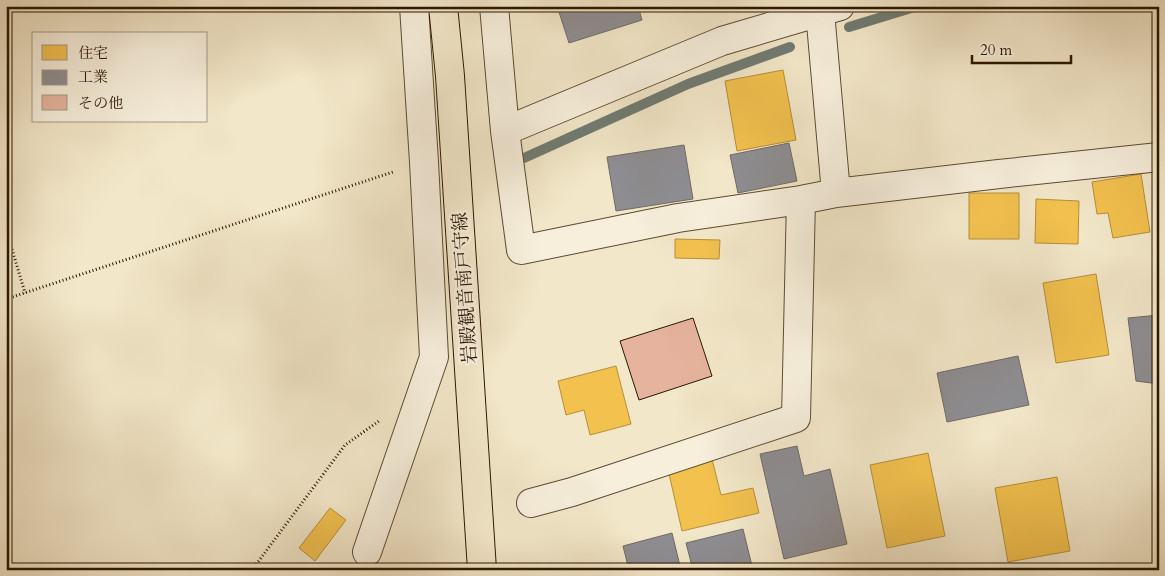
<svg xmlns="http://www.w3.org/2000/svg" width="1165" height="576" viewBox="0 0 1165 576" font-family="Cardo,'Noto Serif JP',serif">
<rect width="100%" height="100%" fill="#f2e7c9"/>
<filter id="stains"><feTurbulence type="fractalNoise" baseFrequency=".004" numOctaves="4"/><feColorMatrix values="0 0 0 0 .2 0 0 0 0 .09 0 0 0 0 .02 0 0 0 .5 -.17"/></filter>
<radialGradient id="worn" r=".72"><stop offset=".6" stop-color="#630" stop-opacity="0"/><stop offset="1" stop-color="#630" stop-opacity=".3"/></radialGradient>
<path fill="#f2c14e" stroke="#b68e37" d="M 783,70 L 796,140 L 737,151 L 725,81 Z
M 1141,174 L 1150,232 L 1113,238 L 1108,213 L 1097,214 L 1092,182 Z
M 969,193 L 1019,193 L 1019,239 L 969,239 Z
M 1036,199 L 1079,201 L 1078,244 L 1035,243 Z
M 675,239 L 720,240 L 719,259 L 675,258 Z
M 1096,274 L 1109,355 L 1056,363 L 1043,283 Z
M 616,366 L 631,424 L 590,435 L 584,410 L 566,415 L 558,381 Z
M 1159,446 L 1159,489 L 1154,447 Z
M 928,453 L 945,536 L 887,548 L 870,465 Z
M 711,455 L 721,495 L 753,488 L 759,513 L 682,531 L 667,465 Z
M 1057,477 L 1070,551 L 1008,562 L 995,488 Z
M 330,508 L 346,520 L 315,561 L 299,548 Z"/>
<path fill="#8d8d92" stroke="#706a66" d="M 578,6 L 638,6 L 642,20 L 569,43 L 559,12 Z
M 789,143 L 797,181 L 738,193 L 730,155 Z
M 684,145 L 693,199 L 616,211 L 607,157 Z
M 1159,315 L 1159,384 L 1136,381 L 1128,318 Z
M 1018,356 L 1029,405 L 947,422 L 937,373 Z
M 797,446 L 804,476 L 830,469 L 847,544 L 784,559 L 760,454 Z
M 743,529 L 753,570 L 693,570 L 686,543 Z
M 672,533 L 681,570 L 629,570 L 623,546 Z"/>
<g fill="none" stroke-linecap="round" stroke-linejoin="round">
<path stroke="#707b72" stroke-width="10" d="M 849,27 L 918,6
M 524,158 L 688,84 L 790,47"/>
</g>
<path fill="#e6b49e" stroke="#2b1700" d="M 693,318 L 712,376 L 639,400 L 620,341 Z"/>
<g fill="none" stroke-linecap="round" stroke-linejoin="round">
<g stroke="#5d4b32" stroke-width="30">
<path id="minor" d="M 494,6 L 505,131 L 521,250 L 678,218 L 801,200 L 836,193 L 999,174 L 1159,157
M 820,12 L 836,193
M 505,131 L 722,41 L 840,6
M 531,503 L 572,492 L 796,418 L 801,200
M 367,552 L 434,357 L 424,162 L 414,6"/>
</g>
<g stroke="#2b1700" stroke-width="30">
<path id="major" d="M 443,6 L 450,76 L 482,570"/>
</g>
<path stroke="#2b1700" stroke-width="3" stroke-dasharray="1 2.5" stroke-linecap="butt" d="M 6,229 L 25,293
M 6,299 L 393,172
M 252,570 L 345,445 L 379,421"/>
<use href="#minor" stroke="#f7efdc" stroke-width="28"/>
<use href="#major" stroke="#f2e7c9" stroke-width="28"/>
</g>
<g text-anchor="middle" stroke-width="5" stroke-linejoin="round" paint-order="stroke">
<g font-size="19" fill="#2b1700" stroke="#f7efdc">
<text transform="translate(464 288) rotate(-94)" y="7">岩殿観音南戸守線</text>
</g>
</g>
<rect width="1165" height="576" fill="none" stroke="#f2e7c9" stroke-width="25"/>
<rect x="8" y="8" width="1150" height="561" fill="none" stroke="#2b1700" stroke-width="2.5"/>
<rect x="12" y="12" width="1140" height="551" fill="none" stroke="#2b1700"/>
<rect x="32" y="32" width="175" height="90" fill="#f7efdc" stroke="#a59984"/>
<rect x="42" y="45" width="25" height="15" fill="#f2c14e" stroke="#a59984"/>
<text x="78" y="58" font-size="15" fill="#2b1700">住宅</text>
<rect x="42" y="70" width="25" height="15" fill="#8d8d92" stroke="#a59984"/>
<text x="78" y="82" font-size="15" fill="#2b1700">工業</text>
<rect x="42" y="95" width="25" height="15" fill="#e6b49e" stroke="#a59984"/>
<text x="78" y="108" font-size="15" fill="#2b1700">その他</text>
<path d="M972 55v8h99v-8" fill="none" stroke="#2b1700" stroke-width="2.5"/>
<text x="980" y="55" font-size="15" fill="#2b1700" stroke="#f7efdc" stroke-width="4" paint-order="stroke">20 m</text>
<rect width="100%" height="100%" filter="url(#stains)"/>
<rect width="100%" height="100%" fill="url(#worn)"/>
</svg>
